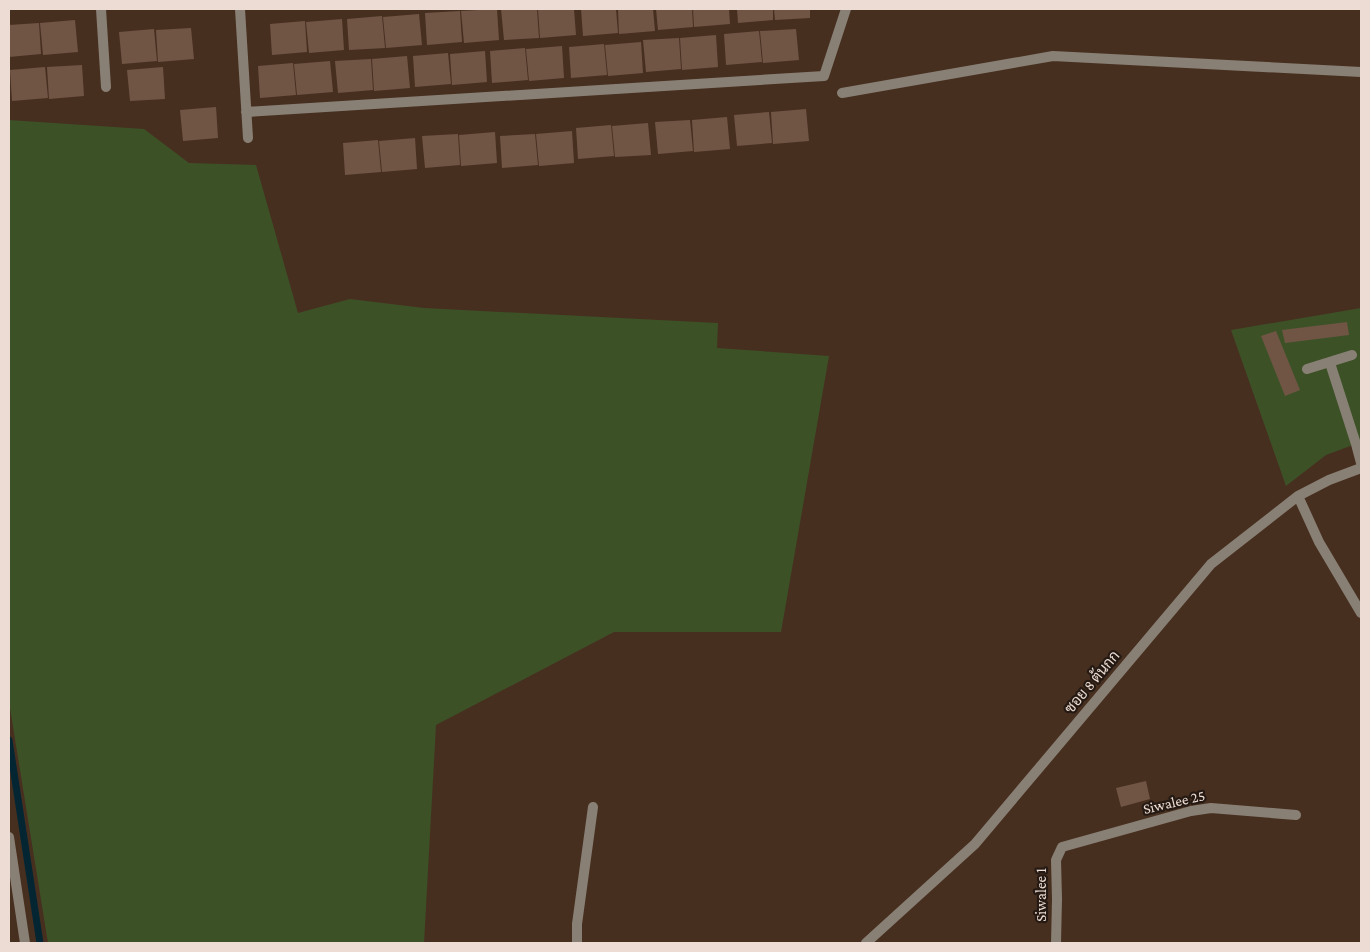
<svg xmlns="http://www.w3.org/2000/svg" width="1370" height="952" viewBox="0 0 1370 952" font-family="'Crimson Pro',Sarabun,serif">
<rect width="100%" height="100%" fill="#472f20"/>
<path fill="#3d5127" d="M 9,120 L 144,129 L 189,163 L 256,165 L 298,313 L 350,299 L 424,308 L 718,323 L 717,348 L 829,356 L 781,632 L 614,632 L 436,725 L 424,943 L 48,943 L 9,702 Z
M 1361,308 L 1361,442 L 1326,455 L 1286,486 L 1231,330 Z"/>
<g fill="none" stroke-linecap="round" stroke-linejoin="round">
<path stroke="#042633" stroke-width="7" d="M 9,740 L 40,943"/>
</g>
<path fill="#705545" d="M 497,9 L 499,40 L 464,43 L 461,11 Z
M 501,9 L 537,9 L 539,38 L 504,40 Z
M 538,9 L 574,9 L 576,35 L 540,38 Z
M 581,9 L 616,9 L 618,33 L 583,36 Z
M 618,9 L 653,9 L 655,31 L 619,34 Z
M 656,9 L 692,9 L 693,27 L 658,30 Z
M 693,9 L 729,9 L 730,24 L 694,27 Z
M 737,9 L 773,9 L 773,20 L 738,23 Z
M 774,9 L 810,9 L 810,18 L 775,20 Z
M 460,11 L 462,42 L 427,45 L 425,13 Z
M 419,14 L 422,45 L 386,48 L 383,17 Z
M 382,16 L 385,48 L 349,50 L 347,19 Z
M 342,19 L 344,50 L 309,53 L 306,22 Z
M 75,20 L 78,52 L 43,55 L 40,23 Z
M 305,21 L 307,52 L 272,55 L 270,24 Z
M 39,23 L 41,54 L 9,57 L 9,25 Z
M 191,28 L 194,59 L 158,62 L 156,30 Z
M 154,29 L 157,61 L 122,64 L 119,32 Z
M 796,29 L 799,60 L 763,63 L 760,31 Z
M 759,31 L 762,62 L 726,65 L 724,34 Z
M 716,35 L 718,67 L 682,70 L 680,38 Z
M 679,38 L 681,69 L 646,72 L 643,40 Z
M 641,42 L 643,73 L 608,76 L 605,45 Z
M 604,44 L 607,75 L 571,78 L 569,47 Z
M 562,46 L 564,78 L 529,81 L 526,49 Z
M 525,48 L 528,80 L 492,83 L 490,51 Z
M 485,51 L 487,82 L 452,85 L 450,54 Z
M 448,53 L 451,84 L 415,87 L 413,56 Z
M 407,56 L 410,88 L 374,91 L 372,59 Z
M 371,59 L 373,90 L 338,93 L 335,61 Z
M 330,61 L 333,92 L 297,95 L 294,64 Z
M 293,63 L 296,95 L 260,98 L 258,66 Z
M 82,65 L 84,96 L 49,99 L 47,67 Z
M 45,67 L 48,98 L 12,101 L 10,70 Z
M 163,67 L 165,99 L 130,101 L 127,70 Z
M 216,107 L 218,138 L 183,141 L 180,110 Z
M 806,109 L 809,141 L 773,144 L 771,112 Z
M 769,112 L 772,143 L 737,146 L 734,115 Z
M 727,117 L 730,149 L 694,152 L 692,120 Z
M 690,120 L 693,151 L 658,154 L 655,122 Z
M 648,123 L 651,155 L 615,157 L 612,126 Z
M 611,125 L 614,156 L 578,159 L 576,128 Z
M 572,131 L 574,163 L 539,166 L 536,134 Z
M 495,132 L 497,163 L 461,166 L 459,135 Z
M 458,134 L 460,165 L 425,168 L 422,136 Z
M 535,134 L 538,165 L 502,168 L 500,136 Z
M 415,138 L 417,169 L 382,172 L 379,141 Z
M 378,140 L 381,172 L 345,175 L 343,143 Z
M 1347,322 L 1349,335 L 1285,343 L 1282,330 Z
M 1276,331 L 1300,390 L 1285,396 L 1261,336 Z
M 1146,781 L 1150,799 L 1121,807 L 1116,788 Z"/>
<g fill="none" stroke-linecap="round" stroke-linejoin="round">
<path stroke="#898075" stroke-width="10" d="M 1330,363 L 1356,444 L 1361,463
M 1307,369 L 1352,355
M 577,943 L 577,924 L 593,807"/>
<path stroke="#898075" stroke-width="10" d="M 101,9 L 106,87
M 240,9 L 248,138
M 842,93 L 1053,56 L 1361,72
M 246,112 L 824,76 L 846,9
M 1298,496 L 1319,542 L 1361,613
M 9,837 L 25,943
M 866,943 L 975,844 L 1211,564 L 1298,496 L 1329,480 L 1361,468
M 1056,943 L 1057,899 L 1056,860 L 1062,847 L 1191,811 L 1211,808 L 1296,815"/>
</g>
<g text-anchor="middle" stroke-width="4.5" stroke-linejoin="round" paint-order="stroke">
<g font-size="15" fill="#ecdcd3" stroke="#251a13">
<text transform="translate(1092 682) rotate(-50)" y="5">ซอย 8 ต้นกก</text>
<text transform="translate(1174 802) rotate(-13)" y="5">Siwalee 25</text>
<text transform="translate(1041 895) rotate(-90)" y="5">Siwalee 1</text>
</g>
</g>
<rect width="1370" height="952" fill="none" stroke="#ecdcd3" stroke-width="20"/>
</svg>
